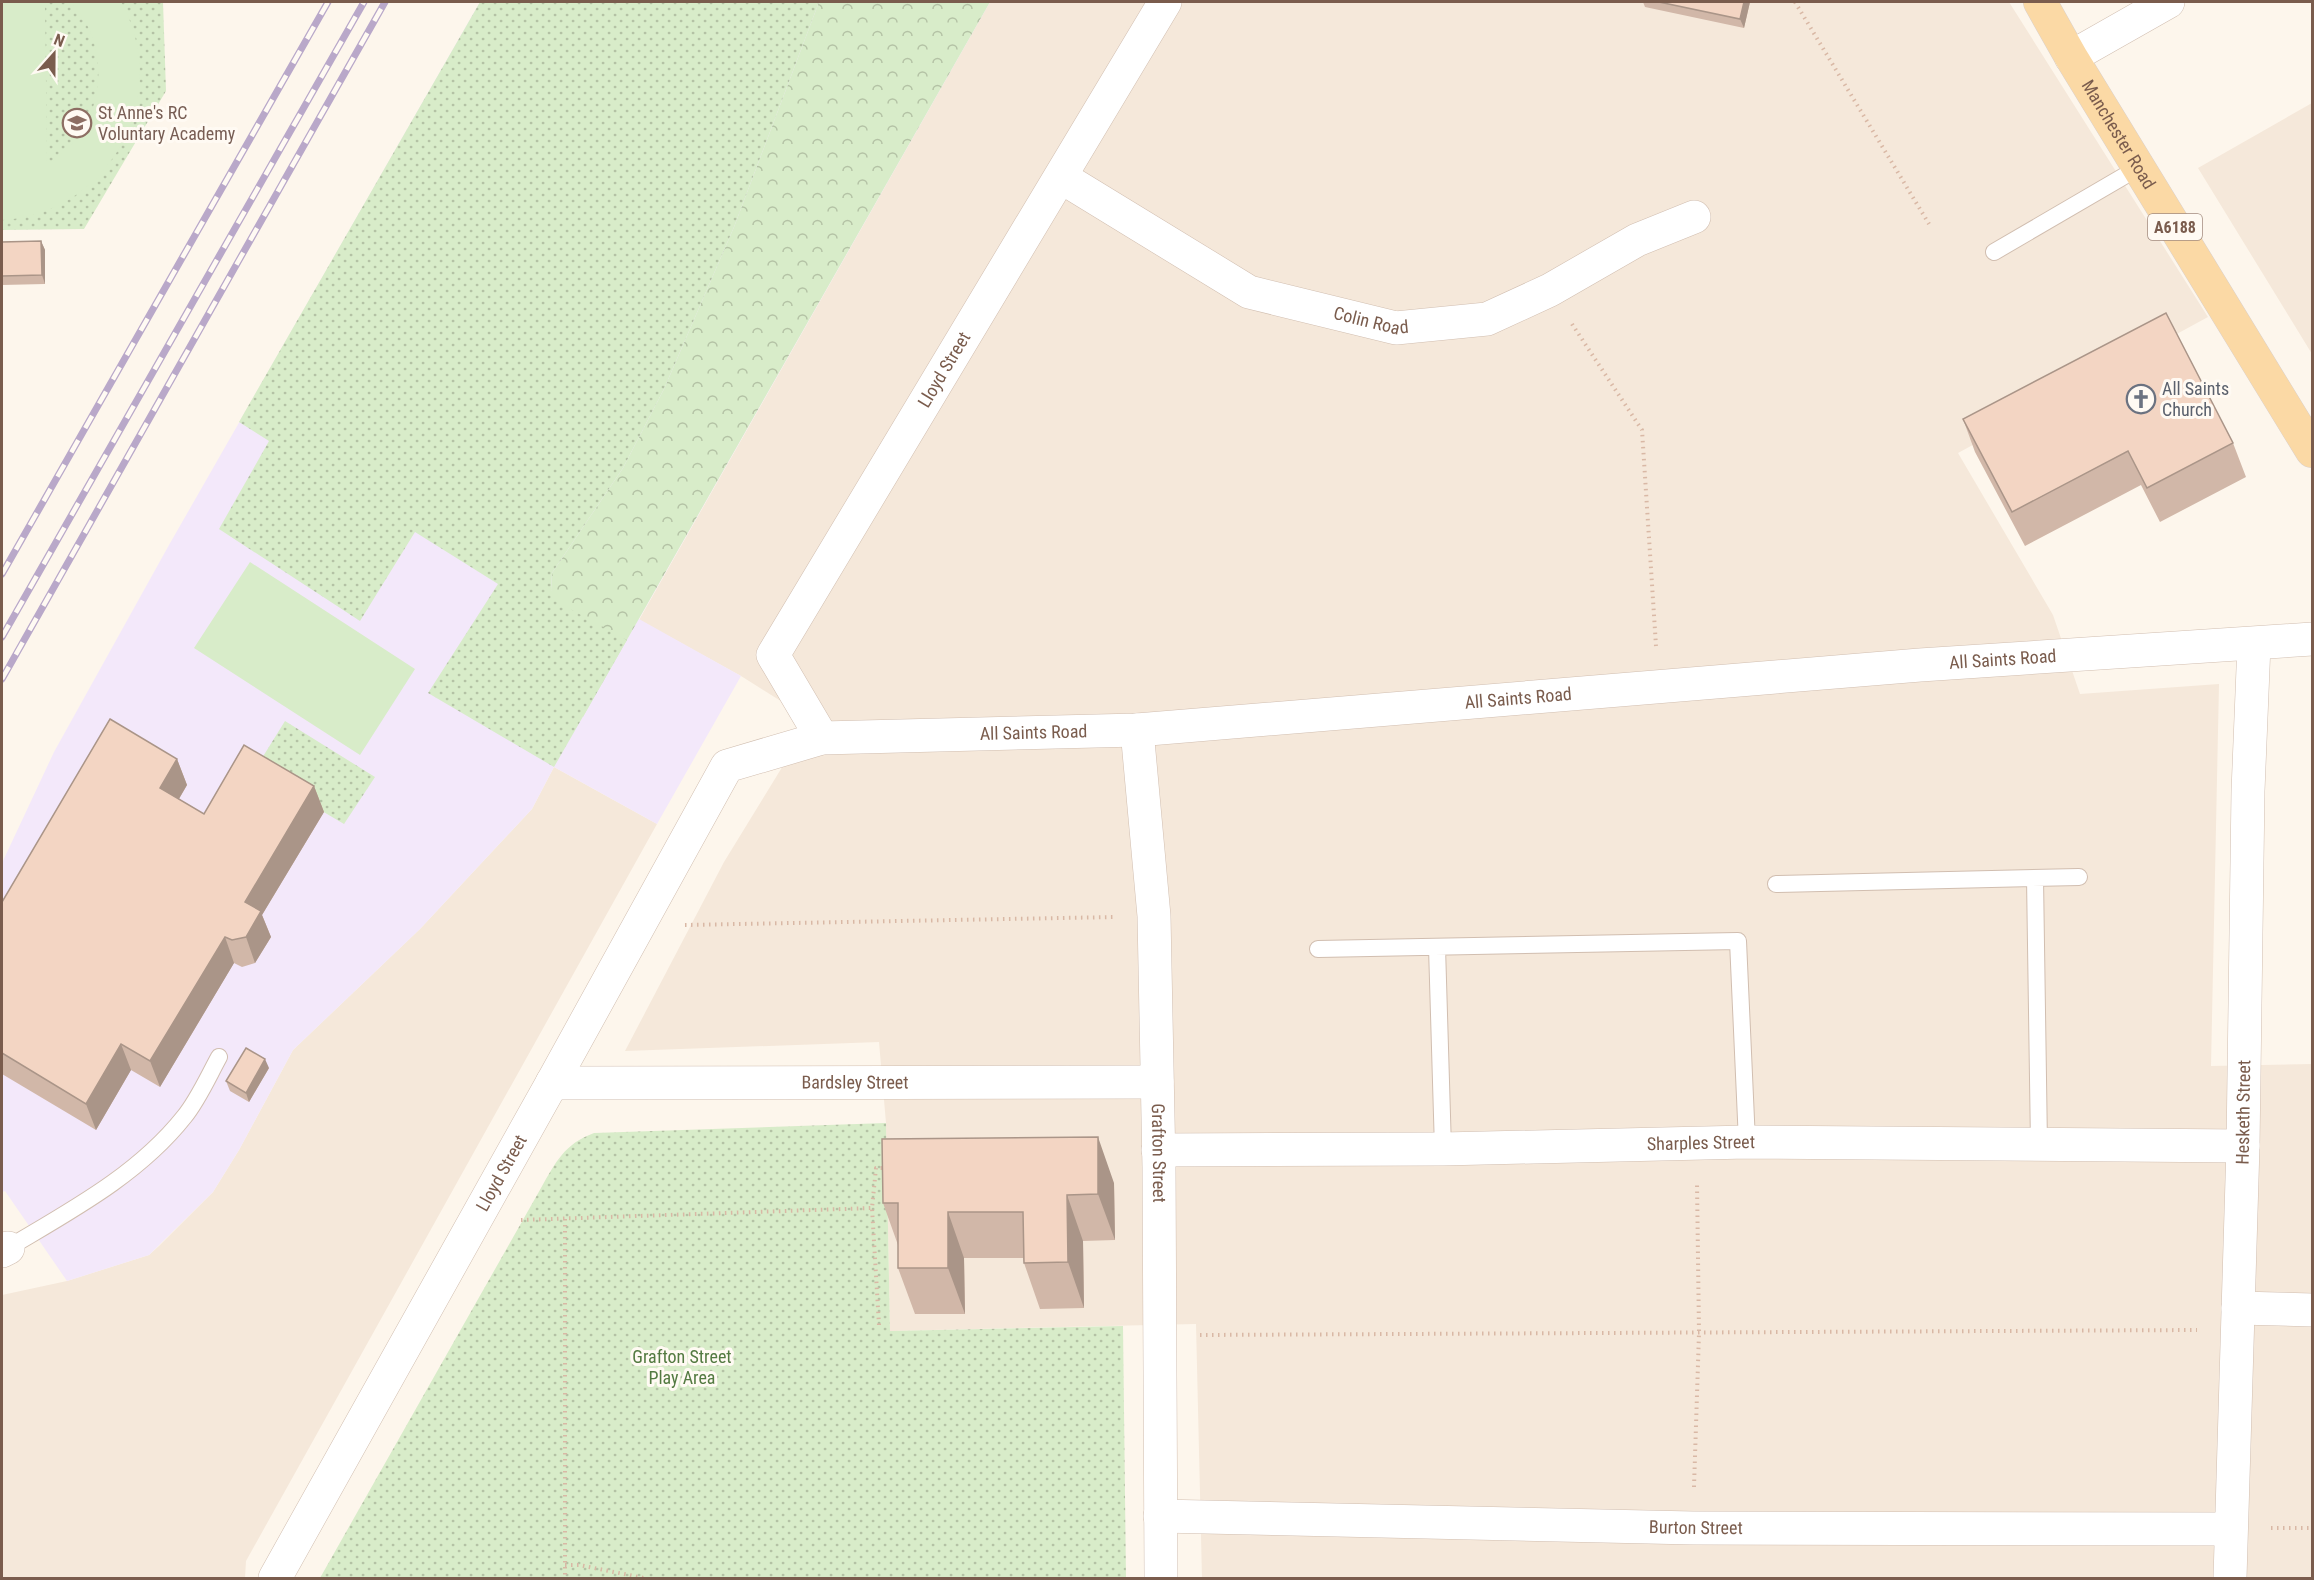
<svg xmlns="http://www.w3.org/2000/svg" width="2314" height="1580" viewBox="0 0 2314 1580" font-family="'Roboto Condensed',sans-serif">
<defs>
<pattern id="forest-crowns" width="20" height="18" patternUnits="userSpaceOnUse" patternTransform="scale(1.5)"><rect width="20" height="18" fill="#d8ecc9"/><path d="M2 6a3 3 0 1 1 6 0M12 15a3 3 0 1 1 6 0" fill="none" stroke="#b4c2a5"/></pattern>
<pattern id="park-dots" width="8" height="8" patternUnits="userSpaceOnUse" patternTransform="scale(1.5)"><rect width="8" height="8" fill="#d8ecc9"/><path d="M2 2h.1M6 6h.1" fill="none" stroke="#b4c2a5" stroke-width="1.8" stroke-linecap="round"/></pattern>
</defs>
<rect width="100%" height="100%" fill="#fdf6ec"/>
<path fill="#f5e8da" d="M 990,2 L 2009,2 L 2208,317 L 1958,453 L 2053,615 L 2080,694 L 2219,684 L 2211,1066 L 2312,1064 L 2312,1578 L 1202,1578 L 1196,1324 L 890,1331 L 886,1123 L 879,1042 L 625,1051 L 724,862 L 811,720 L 741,676 L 639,620 Z
M 2312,103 L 2312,354 L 2198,168 Z
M 554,767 L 657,824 L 246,1561 L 245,1578 L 2,1578 L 2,1295 L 67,1281 L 149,1255 L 159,1246 L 213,1192 L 239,1150 L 293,1050 L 420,929 L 532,809 Z"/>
<path fill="#f3e8fa" d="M 480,2 L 990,2 L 639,619 L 741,676 L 657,824 L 554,767 L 532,809 L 420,929 L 293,1050 L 239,1150 L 213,1192 L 149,1255 L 67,1281 L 5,1191 L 2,1192 L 2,863 L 54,752 L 169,545 Z"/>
<path fill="url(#forest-crowns)" d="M 819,2 L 990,2 L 583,717 L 551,590 L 552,573 L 623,468 L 664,389 L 734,227 Z"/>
<path fill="url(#park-dots)" d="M 2,2 L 163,2 L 166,91 L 84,229 L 2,230 Z
M 480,2 L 819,2 L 734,227 L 664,389 L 623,468 L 552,573 L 551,590 L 563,605 L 627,640 L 554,767 L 428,693 L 498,584 L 415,532 L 360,621 L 219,529 L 269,441 L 239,422 Z
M 285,721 L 375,777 L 344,824 L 254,771 Z
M 886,1123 L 890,1331 L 1123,1326 L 1126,1578 L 320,1578 L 541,1188 C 556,1162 564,1144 594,1133 Z"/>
<path fill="#d8ecc9" d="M 2,2 L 45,2 L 47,164 C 104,132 116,50 71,2 L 121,2 C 174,97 109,214 2,220 Z
M 250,562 L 415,669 L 360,755 L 194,648 Z"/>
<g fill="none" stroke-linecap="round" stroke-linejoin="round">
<g stroke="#d1beb0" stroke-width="18">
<path id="lane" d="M 1994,252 L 2138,168
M 2035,878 L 2039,1145
M 1776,884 L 2079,877
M 1437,947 L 1443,1149
M 1318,949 L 1738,941 L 1747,1142
M 8,1248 C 70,1211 138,1175 184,1117 C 198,1100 208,1077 219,1057"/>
</g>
<g stroke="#d1beb0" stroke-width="34">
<g id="street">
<path d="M 2071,57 L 2168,2"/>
<path id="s1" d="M 1061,177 L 1249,292 L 1396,328 L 1487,319 L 1550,290 L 1637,240 L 1694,217"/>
<path id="s2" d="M 1137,730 L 1154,916 L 1159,1167 L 1161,1578"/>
<path id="s3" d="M 822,738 L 773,655 L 1165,2"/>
<path id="s4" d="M 552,1083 L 1157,1082"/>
<path id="s5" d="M 1158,1150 L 1443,1149 L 1747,1142 L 2243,1146"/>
<path d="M 2,1251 L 8,1248"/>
<path d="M 2238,1308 L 2312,1310"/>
<path id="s6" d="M 1160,1516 L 1693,1528 L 2230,1529"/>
<path id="s7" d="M 275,1578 L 552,1083 L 727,766 L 822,738 L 1137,730 L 1920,665 L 2312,639"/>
<path id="s8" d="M 2230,1578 L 2243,1146 L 2248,791 L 2254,644"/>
</g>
</g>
<g stroke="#dad1cd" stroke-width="34">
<g id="primary">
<path id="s9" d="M 2040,2 L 2071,57 L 2312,451"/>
</g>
</g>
<path stroke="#d9b8a5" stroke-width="4" stroke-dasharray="1.5 4.5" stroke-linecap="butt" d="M 1795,2 L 1929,224
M 1572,324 L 1642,430 L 1656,646
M 685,925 L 1115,917
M 565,1219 L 565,1578
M 521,1220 L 872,1208
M 879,1325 L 872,1208 L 876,1168 L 885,1168
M 1200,1335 L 2197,1330
M 1694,1487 L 1699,1333 L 1697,1183
M 2271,1528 L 2312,1528
M 565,1565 L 579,1565 L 644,1578"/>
<use href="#lane" stroke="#fff" stroke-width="16"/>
<use href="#street" stroke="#fff" stroke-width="33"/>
<use href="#primary" stroke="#fbd9a5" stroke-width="33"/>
<g stroke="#b9a8c9" stroke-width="7">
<path id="rail" d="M 2,574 L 328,2
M 2,637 L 364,2
M 2,679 L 385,2"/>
</g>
<use href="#rail" stroke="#fffaf3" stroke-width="4.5" stroke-dasharray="14" stroke-linecap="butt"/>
</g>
<path fill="#d1b7a8" d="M 1643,2 L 1750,2 L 1744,28 L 1645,7 Z
M 41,241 L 45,250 L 45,284 L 2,285 L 2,242 Z
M 1963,419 L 2233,443 L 2246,477 L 2160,522 L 2141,485 L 2025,546 L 1975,452 Z
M 177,759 L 187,785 L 179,799 L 204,814 L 314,786 L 324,812 L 262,915 L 271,937 L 255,963 L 242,967 L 234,963 L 160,1087 L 131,1070 L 96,1130 L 2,1074 L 2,902 Z
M 269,1068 L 249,1102 L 230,1091 L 226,1081 Z
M 1114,1183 L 1115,1240 L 1083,1241 L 1084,1308 L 1040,1309 L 1024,1263 L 1023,1258 L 964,1258 L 965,1314 L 915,1314 L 898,1268 L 898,1245 L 883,1203 Z"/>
<path fill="#aa9588" d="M 1744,2 L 1750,2 L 1744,28 L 1740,19 Z
M 41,241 L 45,250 L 45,284 L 42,275 Z
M 177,759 L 187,785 L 170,814 L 160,788 Z
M 314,786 L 324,812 L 262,915 L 271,937 L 255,963 L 246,937 L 245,902 Z
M 225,937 L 234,963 L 160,1087 L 150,1061 Z
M 121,1044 L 131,1070 L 96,1130 L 86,1104 Z
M 265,1059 L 269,1068 L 249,1102 L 246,1093 Z
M 1098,1137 L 1114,1183 L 1115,1240 L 1098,1194 Z
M 1067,1195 L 1083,1241 L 1084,1308 L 1068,1262 Z
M 948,1212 L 964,1258 L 965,1314 L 948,1268 Z"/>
<path fill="#f3d5c3" stroke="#aa9588" stroke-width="1.5" d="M 1659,2 L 1744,2 L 1740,19 Z
M 41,241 L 42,275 L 2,276 L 2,242 Z
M 2166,313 L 2233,443 L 2147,488 L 2128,451 L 2012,512 L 1963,419 Z
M 110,719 L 177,759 L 160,788 L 204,814 L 244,745 L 314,786 L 245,902 L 261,911 L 246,937 L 232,940 L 225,937 L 150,1061 L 121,1044 L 86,1104 L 2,1053 L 2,902 Z
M 246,1048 L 265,1059 L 246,1093 L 226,1081 Z
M 1098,1137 L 1098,1194 L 1067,1195 L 1068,1262 L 1024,1263 L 1023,1212 L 948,1212 L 948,1268 L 898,1268 L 898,1203 L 883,1203 L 882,1139 Z"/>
<defs>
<g id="school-ring" transform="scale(1.5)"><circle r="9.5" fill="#fffaf3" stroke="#8d6e63" stroke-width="1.5"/><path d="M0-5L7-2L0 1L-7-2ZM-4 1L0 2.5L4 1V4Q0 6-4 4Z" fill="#8d6e63"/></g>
<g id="church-ring" transform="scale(1.5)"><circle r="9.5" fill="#fffaf3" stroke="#6b7280" stroke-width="1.5"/><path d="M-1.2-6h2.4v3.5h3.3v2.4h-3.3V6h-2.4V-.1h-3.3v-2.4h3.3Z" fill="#6b7280"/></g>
</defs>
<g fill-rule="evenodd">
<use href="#school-ring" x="77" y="123"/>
<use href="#church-ring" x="2141" y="399"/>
</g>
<g text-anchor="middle" stroke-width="6" stroke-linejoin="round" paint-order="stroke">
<rect fill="#fffaf3" stroke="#a28b7f" stroke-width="1.5" x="2148" y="214" width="54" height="26" rx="4.5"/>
<g font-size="16" font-weight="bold" fill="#7a5c4d">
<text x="2175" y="233">A6188</text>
</g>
<g font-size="18" fill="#785e54" stroke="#fffaf3" text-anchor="start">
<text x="98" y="119">St Anne's RC<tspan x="98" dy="21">Voluntary Academy</tspan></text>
</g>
<g font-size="18" fill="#7a5c4d" stroke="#fffaf3">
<text dy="6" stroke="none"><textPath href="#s9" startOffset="154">Manchester Road</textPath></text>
<text dy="6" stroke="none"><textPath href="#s1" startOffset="346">Colin Road</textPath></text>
<text dy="6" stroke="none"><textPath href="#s3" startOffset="429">Lloyd Street</textPath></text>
<text dy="6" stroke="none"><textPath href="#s7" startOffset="2212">All Saints Road</textPath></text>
<text dy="6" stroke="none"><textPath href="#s7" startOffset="1726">All Saints Road</textPath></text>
<text dy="6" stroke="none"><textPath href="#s7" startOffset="1240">All Saints Road</textPath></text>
<text dy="6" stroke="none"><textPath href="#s4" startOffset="303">Bardsley Street</textPath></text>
<text dy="6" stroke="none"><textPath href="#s8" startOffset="466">Hesketh Street</textPath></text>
<text dy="6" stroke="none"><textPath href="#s5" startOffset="543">Sharples Street</textPath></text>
<text dy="6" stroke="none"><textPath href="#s2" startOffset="424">Grafton Street</textPath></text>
<text dy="6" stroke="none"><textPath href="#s7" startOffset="464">Lloyd Street</textPath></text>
<text dy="6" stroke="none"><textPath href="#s6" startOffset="536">Burton Street</textPath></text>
</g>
<g font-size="18" fill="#5b616d" stroke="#fffaf3" text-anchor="start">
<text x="2162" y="395">All Saints<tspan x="2162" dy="21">Church</tspan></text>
</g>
<g font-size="18" fill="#537a41" stroke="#fffaf3">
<text x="682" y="1363">Grafton Street<tspan x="682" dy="21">Play Area</tspan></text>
</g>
</g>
<rect width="2314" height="1580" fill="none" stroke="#7a5c4d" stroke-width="6"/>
<g transform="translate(54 54) rotate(21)" stroke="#fffaf3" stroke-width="4.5" paint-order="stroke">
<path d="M0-4.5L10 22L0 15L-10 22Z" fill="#7a5c4d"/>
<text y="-9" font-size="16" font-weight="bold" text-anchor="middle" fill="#7a5c4d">N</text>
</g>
</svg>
